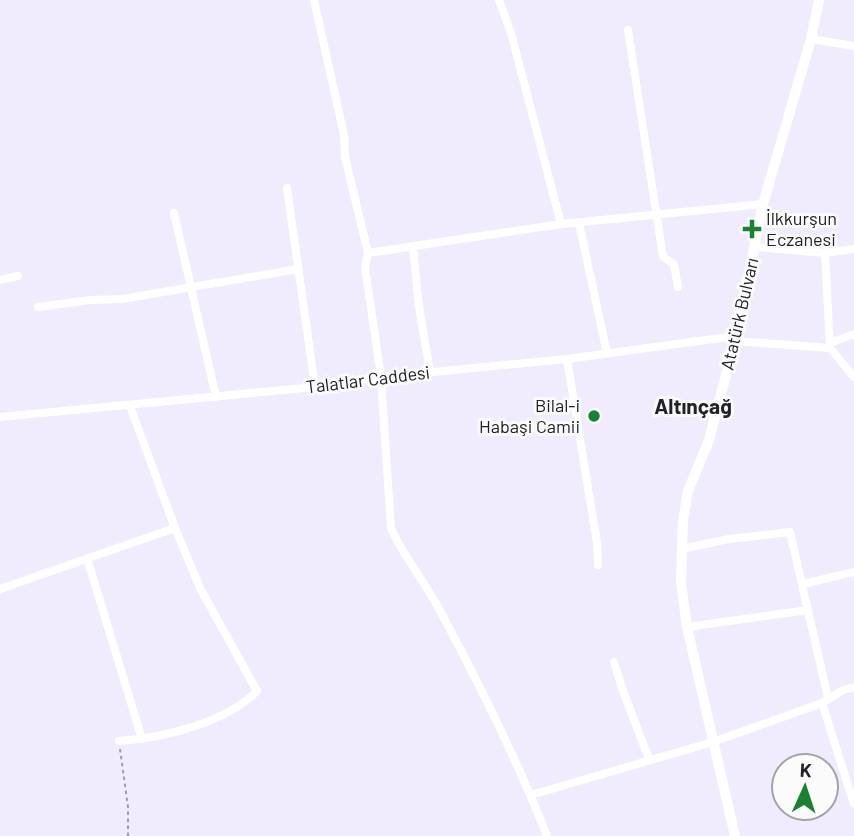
<svg xmlns="http://www.w3.org/2000/svg" width="854" height="836" viewBox="0 0 854 836" font-family="Barlow,sans-serif">
<rect width="100%" height="100%" fill="#f0ebfd"/>
<g fill="none" stroke-linecap="round" stroke-linejoin="round">
<path stroke="#a09caa" stroke-width="2" stroke-dasharray="3.5 3.5" stroke-linecap="butt" d="M 120,749 L 128,807 L 128,836"/>
<path stroke="#fff" stroke-width="8" d="M 314,0 L 344,135 L 345,157 L 368,253 L 365,267 L 381,377 L 391,528 C 403,556 423,579 438,607 C 478,681 516,757 547,836
M 499,0 L 511,33 L 561,224
M 628,30 L 663,257 L 674,264 L 678,287
M 811,39 L 854,46
M 287,188 L 315,387
M 174,213 L 216,397
M 579,223 L 607,353
M 413,247 L 419,307 L 430,372
M 756,247 L 825,253 L 854,249
M 368,253 L 561,224 L 763,204
M 825,253 L 830,348
M 0,280 L 18,276
M 38,307 L 91,300 L 122,299 L 298,269
M 735,341 L 830,348 L 854,377
M 830,343 L 854,334
M 567,359 L 597,543 L 598,565
M 0,417 L 315,387 L 381,377 L 567,359 L 735,336
M 681,549 L 729,539 L 790,532 L 828,698
M 87,558 L 142,739
M 803,584 L 854,572
M 0,589 L 175,528
M 687,627 L 808,610
M 614,662 L 623,691 L 649,759
M 822,703 L 854,804
M 119,741 C 163,738 225,723 257,691 L 200,588 L 175,528 L 130,406
M 531,795 L 713,742 L 822,703 L 843,690 L 854,687"/>
<path stroke="#fff" stroke-width="10" d="M 735,836 L 687,627 L 681,582 L 683,521 L 688,491 L 709,440 L 735,341 L 763,204 L 811,39 L 819,0"/>
</g>
<g fill="#1c8034" stroke="#fbfbfb" stroke-width="2.5">
<path d="M748.5 218.5h7v7h7v7h-7v7h-7v-7h-7v-7h7z"/>
<circle cx="594" cy="416" r="7"/>
</g>
<g text-anchor="middle" stroke-width="6" stroke-linejoin="round" paint-order="stroke">
<g font-size="18" fill="#222028" stroke="#fbfbfb" text-anchor="start">
<text x="766" y="225">İlkkurşun<tspan x="766" dy="21">Eczanesi</tspan></text>
<text x="580" y="412" text-anchor="end">Bilal-i<tspan x="580" dy="21">Habaşi Camii</tspan></text>
</g>
<g font-size="18" fill="#222028" stroke="#fbfbfb">
<text transform="translate(740 314) rotate(-77)" y="6">Atatürk Bulvarı</text>
<text transform="translate(368 380) rotate(-7)" y="6">Talatlar Caddesi</text>
</g>
<g font-size="21" font-weight="bold" fill="#222028" stroke="#fbfbfb">
<text x="693" y="414">Altınçağ</text>
</g>
</g>
<g transform="translate(805 787) rotate(3)"><circle r="33" fill="#fbfbfb" stroke="#a4a3a7" stroke-width="2"/>
<path d="M0-5L12 26L0 18L-12 26Z" fill="#1c8034"/>
<text y="-10" font-size="19" font-weight="bold" text-anchor="middle" fill="#222028">K</text>
</g>
</svg>
